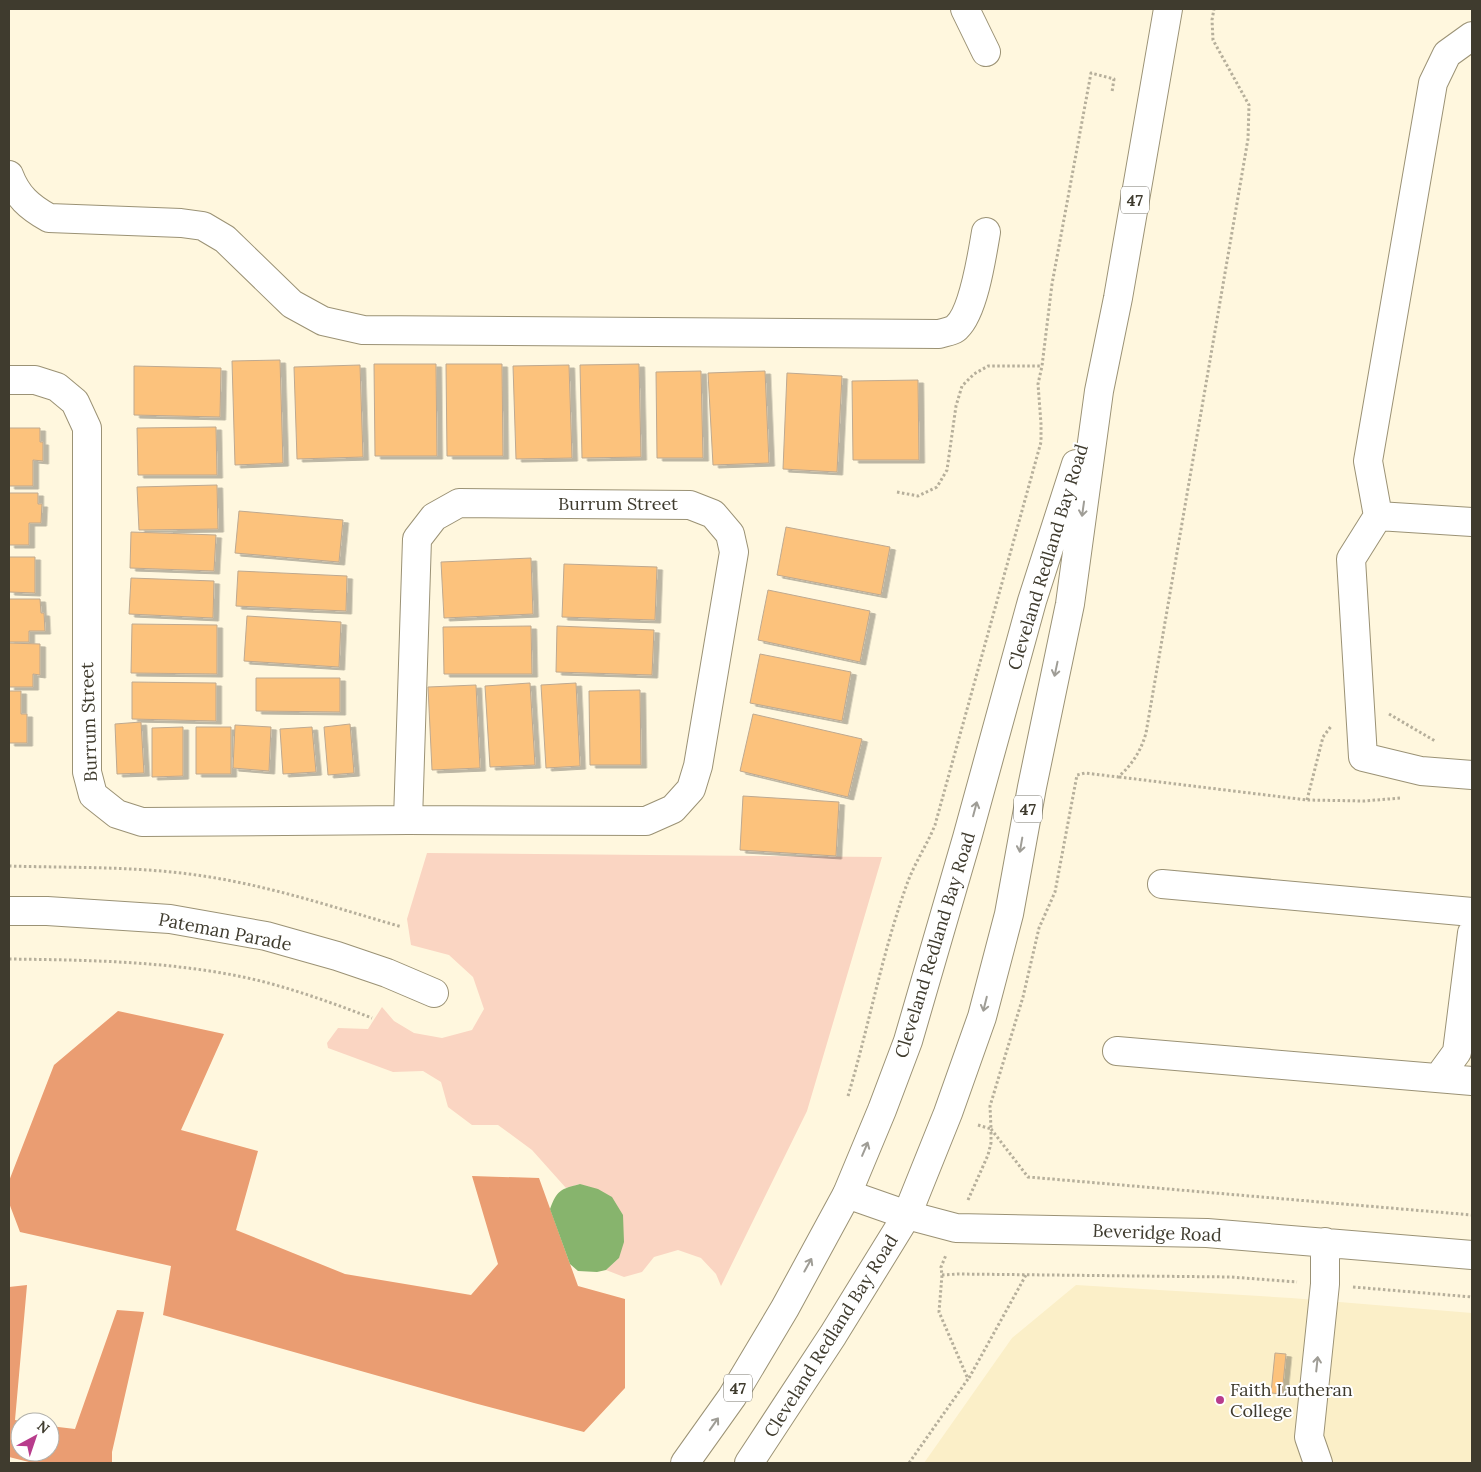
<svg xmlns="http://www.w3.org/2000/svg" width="1481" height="1472" viewBox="0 0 1481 1472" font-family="Lora,serif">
<defs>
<filter id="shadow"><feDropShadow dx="5.5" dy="3" stdDeviation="0" flood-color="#0004"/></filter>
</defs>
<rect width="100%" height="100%" fill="#fff7de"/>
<path fill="#fbefc8" d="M 1076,1285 L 1291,1298 L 1472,1313 L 1472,1463 L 924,1463 L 1012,1338 Z"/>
<path fill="#fad5c2" d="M 427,853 L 882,857 L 807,1111 L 721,1286 L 716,1274 L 701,1258 L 678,1250 L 654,1257 L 642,1272 L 624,1277 L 606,1270 L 619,1258 L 580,1184 L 566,1188 L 532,1150 L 498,1125 L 472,1125 L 448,1107 L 441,1082 L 423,1071 L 393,1072 L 328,1048 L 327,1043 L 338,1028 L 368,1029 L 382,1007 L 394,1021 L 414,1033 L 442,1038 L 472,1030 L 484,1009 L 473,977 L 449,955 L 411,945 L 407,919 Z"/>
<path fill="#ea9d72" d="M 118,1011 L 224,1034 L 181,1130 L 258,1151 L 236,1230 L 345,1274 L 471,1295 L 498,1264 L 472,1176 L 539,1178 L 578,1286 L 625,1299 L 625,1388 L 584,1432 L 474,1403 L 163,1315 L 171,1266 L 20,1232 L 9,1203 L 9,1181 L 54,1065 Z
M 27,1285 L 15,1420 L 25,1422 L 20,1422 L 20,1452 L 50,1452 L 50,1426 L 75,1429 L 117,1310 L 144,1312 L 112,1452 L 112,1463 L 33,1463 L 9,1457 L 9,1287 Z"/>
<path fill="#87b46d" d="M 580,1184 L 598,1189 L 612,1197 L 623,1215 L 624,1242 L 619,1258 L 606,1270 L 597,1272 L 578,1271 L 570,1264 L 550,1209 C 557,1190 561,1189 580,1184 Z"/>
<path fill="#fcc27c" stroke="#bea990" filter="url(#shadow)" d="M 280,360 L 283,463 L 235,465 L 232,361 Z
M 374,364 L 436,364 L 437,456 L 375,456 Z
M 446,364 L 502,364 L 503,456 L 447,456 Z
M 639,364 L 641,457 L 582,458 L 580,365 Z
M 360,365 L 363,457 L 297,459 L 294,367 Z
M 569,365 L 572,458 L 516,459 L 513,366 Z
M 134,366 L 221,368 L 220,417 L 134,415 Z
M 701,371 L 703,458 L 657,458 L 656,372 Z
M 765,371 L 769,463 L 713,465 L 708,373 Z
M 787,373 L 842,376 L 837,472 L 783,469 Z
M 918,380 L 919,460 L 853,460 L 852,381 Z
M 216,427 L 217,475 L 138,475 L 137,428 Z
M 9,428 L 40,428 L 40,442 L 43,442 L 43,461 L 33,460 L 33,486 L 9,486 Z
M 217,485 L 218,529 L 139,530 L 137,487 Z
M 9,493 L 38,493 L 38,504 L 42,504 L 41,523 L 29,523 L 29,545 L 9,545 Z
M 239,511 L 343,520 L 339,562 L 235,553 Z
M 786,527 L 890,547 L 881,595 L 777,575 Z
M 131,532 L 216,535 L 214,571 L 130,568 Z
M 9,557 L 35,557 L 35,593 L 9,592 Z
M 531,558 L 533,614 L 444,618 L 441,562 Z
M 564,564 L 657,567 L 655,620 L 562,617 Z
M 238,571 L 347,576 L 346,611 L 236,606 Z
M 131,578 L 214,581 L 213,618 L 129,614 Z
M 768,590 L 870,611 L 860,662 L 758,640 Z
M 9,599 L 40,599 L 41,613 L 44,613 L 45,631 L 29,631 L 29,642 L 9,642 Z
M 247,616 L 341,622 L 339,667 L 244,661 Z
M 132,624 L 217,625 L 217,674 L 131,673 Z
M 531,626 L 532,674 L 444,674 L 443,627 Z
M 557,626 L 654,630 L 652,675 L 556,672 Z
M 9,643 L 40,644 L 40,675 L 33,674 L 33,687 L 9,687 Z
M 760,654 L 851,672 L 842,721 L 750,703 Z
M 256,678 L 340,678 L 340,712 L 256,711 Z
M 132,682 L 216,683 L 216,721 L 132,719 Z
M 530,683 L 535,765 L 490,767 L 485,686 Z
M 576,683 L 580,766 L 546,768 L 541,685 Z
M 476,685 L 480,768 L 432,770 L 428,687 Z
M 640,690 L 641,765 L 590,765 L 589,691 Z
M 9,691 L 21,691 L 21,714 L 27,714 L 27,743 L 9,743 Z
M 753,714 L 862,739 L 848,797 L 740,771 Z
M 141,722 L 144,773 L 117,774 L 115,724 Z
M 350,724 L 354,773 L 328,775 L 324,727 Z
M 235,725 L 271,727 L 269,771 L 233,768 Z
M 183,727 L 183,776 L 152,777 L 152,728 Z
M 196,727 L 231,727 L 231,774 L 196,774 Z
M 312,727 L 316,772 L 283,774 L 280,729 Z
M 743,796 L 839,802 L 836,856 L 740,850 Z
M 1275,1353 L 1286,1354 L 1282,1394 L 1271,1393 Z"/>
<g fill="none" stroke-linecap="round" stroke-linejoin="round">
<g stroke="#9b9275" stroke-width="30">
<path id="minor" d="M 965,9 L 986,52
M 1472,36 L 1447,54 L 1433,83 L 1368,461 L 1378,516 L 1472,522
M 9,175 C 17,196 29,207 49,218 L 181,223 L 203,226 L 225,239 L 292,304 L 323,321 L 363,330 L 939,334 C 945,332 954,331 957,327 C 974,311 982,255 986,232
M 9,380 L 35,380 L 57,387 L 75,402 L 87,428 L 87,772 L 93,795 L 117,814 L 142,822 L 408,820 L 646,821 L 673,809 L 691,789 L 698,766 L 734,552 L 730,534 L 713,514 L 690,505 L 459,503 L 434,517 L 417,539 L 408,820
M 1378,516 L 1351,559 L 1363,757 L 1421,771 L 1472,775
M 1162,884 L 1472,912
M 9,911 L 47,911 L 170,919 L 266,936 L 337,956 L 387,973 L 434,993
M 1117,1051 L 1472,1081
M 1438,1078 L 1457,1052 L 1472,933
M 847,1194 L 907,1215 L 956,1228 L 1207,1233 L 1472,1255
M 1318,1463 L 1309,1437 L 1325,1284 L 1325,1242"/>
</g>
<g stroke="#9b9275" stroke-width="30">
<path id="highway" d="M 685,1463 L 732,1397 L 785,1308 L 847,1194 L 882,1110 L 908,1041 L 967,838 L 1032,601 L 1076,464
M 749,1463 L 833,1335 L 907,1215 L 948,1113 L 982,1017 L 1009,914 L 1032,787 L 1070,604 L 1099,391 L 1118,298 L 1168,9"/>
</g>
<path stroke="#b6af9b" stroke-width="3" stroke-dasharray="2.5 2.5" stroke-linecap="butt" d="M 897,492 L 918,496 L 937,487 L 947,470 L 956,406 L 962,386 L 974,374 L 988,366 L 1042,366
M 1389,714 L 1435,741
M 1119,777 L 1307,800 L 1364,801 L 1401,798
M 1307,800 L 1323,737 L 1332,725
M 9,866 C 73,868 139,866 203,876 C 271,886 336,908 402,927
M 9,959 C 84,960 159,961 233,975 C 281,984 327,1001 372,1018
M 848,1096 C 869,1026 882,953 907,884 C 914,864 927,845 935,825 L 1041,442 L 1041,424 L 1038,384 L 1042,366 L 1052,284 L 1091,73 L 1114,79 L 1112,92
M 978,1125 L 991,1129 L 990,1106 L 1023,997 L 1039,928 L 1055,892 L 1077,775 L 1085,773 L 1118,777 C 1132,765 1141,751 1146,733 L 1248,139 L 1249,105 L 1213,40 L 1212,20 L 1214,9
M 991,1129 L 1028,1177 L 1472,1215
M 968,1200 L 988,1155 L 991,1143 L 991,1131
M 942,1275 L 958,1274 L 1231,1277 L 1297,1282
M 1353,1287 L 1472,1297
M 969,1378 L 1026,1275
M 909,1463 L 968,1379 L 939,1312 L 942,1275 L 941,1267 L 946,1255"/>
<use href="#minor" stroke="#fff" stroke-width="28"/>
<use href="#highway" stroke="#fff" stroke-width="28"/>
</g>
<defs><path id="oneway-shaft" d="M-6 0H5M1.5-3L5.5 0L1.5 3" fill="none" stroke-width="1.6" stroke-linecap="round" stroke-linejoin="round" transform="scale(1.25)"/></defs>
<g stroke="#9f9d96">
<use href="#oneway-shaft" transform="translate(1083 509) rotate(98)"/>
<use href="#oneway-shaft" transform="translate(1056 669) rotate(102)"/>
<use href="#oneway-shaft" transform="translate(975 809) rotate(-75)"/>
<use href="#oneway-shaft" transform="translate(1021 845) rotate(100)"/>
<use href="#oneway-shaft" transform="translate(985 1004) rotate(104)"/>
<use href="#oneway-shaft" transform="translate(865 1149) rotate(-67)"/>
<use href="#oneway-shaft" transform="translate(808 1265) rotate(-61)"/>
<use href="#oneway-shaft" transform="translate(1317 1364) rotate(-84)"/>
<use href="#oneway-shaft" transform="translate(714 1424) rotate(-55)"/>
</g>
<circle fill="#b83c8c" stroke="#fff" stroke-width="2" cx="1220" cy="1400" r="5"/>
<g text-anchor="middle" stroke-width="4" stroke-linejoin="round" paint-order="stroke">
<g fill="#fff" stroke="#79766d" stroke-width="1">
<rect x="1121" y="186.5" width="28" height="27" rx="4"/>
<rect x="1014" y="795.5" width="28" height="27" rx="4"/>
<rect x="724" y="1374.5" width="28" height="27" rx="4"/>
</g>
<g font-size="16" font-weight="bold" fill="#3f3b2e">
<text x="1135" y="206">47</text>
<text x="1028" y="815">47</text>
<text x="738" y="1394">47</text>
</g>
<g font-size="18" fill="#3f3b2e" stroke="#fff">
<text x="618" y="510">Burrum Street</text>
<text transform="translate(1048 557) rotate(-73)" y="6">Cleveland Redland Bay Road</text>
<text transform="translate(89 722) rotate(-92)" y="6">Burrum Street</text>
<text transform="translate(225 932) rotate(11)" y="6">Pateman Parade</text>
<text transform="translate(935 945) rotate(-73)" y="6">Cleveland Redland Bay Road</text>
<text transform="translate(1157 1233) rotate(2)" y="6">Beveridge Road</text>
<text transform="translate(831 1336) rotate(-58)" y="6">Cleveland Redland Bay Road</text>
</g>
<g font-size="18" fill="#3f3b2e" stroke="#fff" text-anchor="start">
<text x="1230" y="1396">Faith Lutheran<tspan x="1230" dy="21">College</tspan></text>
</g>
</g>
<rect width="1481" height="1472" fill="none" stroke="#3f3b2e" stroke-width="20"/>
<g transform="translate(35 1437) rotate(40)"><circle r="24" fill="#ffffff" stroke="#b2b1ab"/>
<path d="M0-4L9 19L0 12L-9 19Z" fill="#b83c8c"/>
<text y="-8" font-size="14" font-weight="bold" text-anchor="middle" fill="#3f3b2e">N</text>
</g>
</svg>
